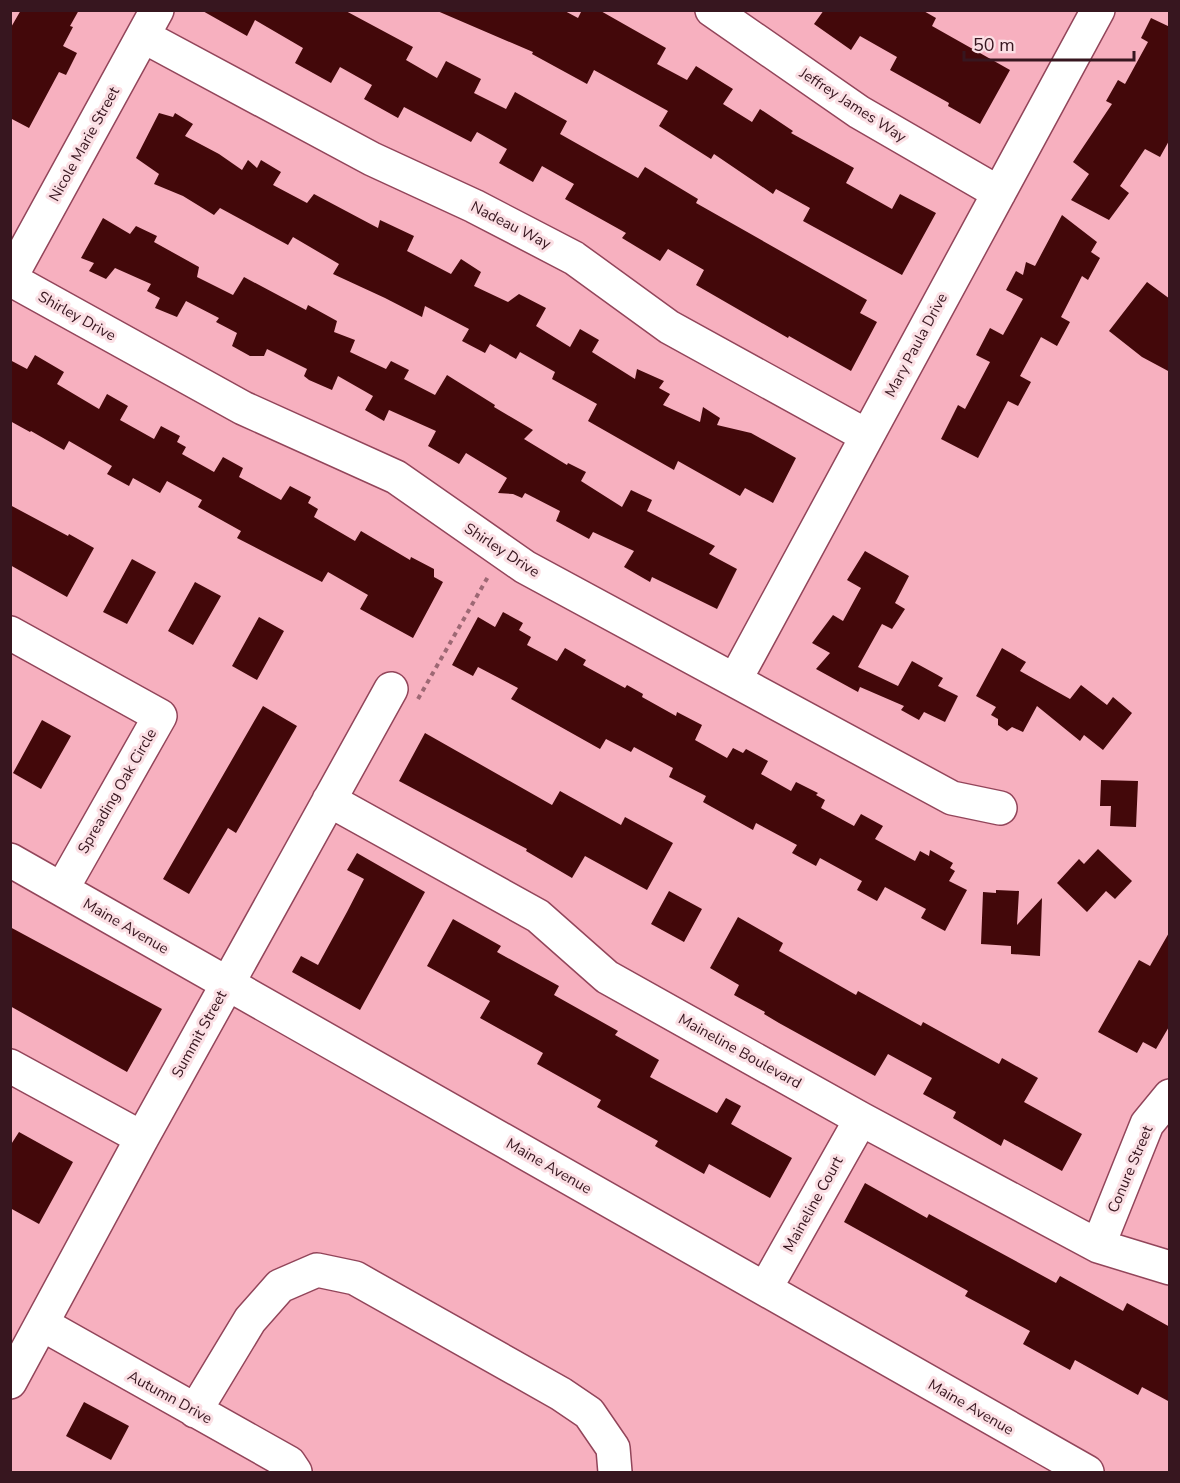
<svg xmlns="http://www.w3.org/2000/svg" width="1180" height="1483" viewBox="0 0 1180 1483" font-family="'Nunito Sans',sans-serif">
<rect width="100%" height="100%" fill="#f7b0bf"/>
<path fill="#43080a" d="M 21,10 L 79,10 L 70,26 L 73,27 L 63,46 L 77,53 L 66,75 L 59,72 L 29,128 L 10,118 L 10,29 Z
M 201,10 L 344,10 L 413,47 L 406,60 L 437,78 L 446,61 L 481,79 L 474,93 L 506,109 L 515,92 L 567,121 L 560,134 L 638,178 L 645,167 L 698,199 L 696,203 L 867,300 L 860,313 L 877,322 L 851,371 L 789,336 L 788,338 L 696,285 L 704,270 L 668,249 L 660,261 L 622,238 L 626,233 L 565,199 L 574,184 L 542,166 L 533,182 L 499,163 L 507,149 L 477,132 L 471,142 L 404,107 L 398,118 L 364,99 L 372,85 L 340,67 L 331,83 L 295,63 L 303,48 L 255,20 L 247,36 Z
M 435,10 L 563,10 L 578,18 L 582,10 L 599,10 L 666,48 L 657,64 L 687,80 L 696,66 L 733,89 L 723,104 L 752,122 L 760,109 L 793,131 L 791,133 L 854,168 L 846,183 L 892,209 L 900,194 L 936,213 L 902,275 L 803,221 L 810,208 L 776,189 L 773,194 L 714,154 L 711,159 L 659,126 L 668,111 L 594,70 L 587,84 L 532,54 L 533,52 Z
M 824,10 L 922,10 L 936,18 L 932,26 L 1010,70 L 980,124 L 948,106 L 949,103 L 890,70 L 897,57 L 860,36 L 851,50 L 814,24 Z
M 1151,18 L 1170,27 L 1170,139 L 1160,157 L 1145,149 L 1120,186 L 1129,193 L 1109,220 L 1071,200 L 1089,174 L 1073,162 L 1112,104 L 1106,101 L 1118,80 L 1125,84 L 1148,42 L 1141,38 Z
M 159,113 L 173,117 L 175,113 L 193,124 L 185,136 L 219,154 L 242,170 L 248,160 L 257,168 L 261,160 L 281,172 L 273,185 L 307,203 L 314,194 L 378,228 L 380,220 L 414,236 L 407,251 L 451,274 L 461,259 L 481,272 L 474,286 L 508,302 L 519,294 L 546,308 L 536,326 L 570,347 L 580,329 L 599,340 L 592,352 L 635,379 L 637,369 L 664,381 L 659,388 L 670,394 L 663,405 L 700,422 L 703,407 L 720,418 L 717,425 L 751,433 L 796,458 L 773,503 L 745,488 L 740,496 L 678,461 L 674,470 L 588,421 L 597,404 L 552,379 L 555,372 L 520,352 L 516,359 L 490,344 L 485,353 L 462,341 L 469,329 L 425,306 L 422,317 L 385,298 L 333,274 L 339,264 L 293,237 L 288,245 L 220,208 L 214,215 L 183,196 L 154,184 L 159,174 L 136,158 Z
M 1062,215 L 1097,242 L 1091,252 L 1100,258 L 1088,280 L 1082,276 L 1061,317 L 1070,322 L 1057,346 L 1041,337 L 1020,376 L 1031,382 L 1018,406 L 1008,401 L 978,458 L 941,439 L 958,405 L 965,409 L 990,362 L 976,355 L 990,328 L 1003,335 L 1023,299 L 1006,290 L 1016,271 L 1023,275 L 1026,262 L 1035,266 Z
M 103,218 L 130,234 L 136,226 L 157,236 L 154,242 L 199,267 L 197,277 L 233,295 L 244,277 L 306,310 L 308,305 L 337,321 L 334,332 L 355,340 L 350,352 L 386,369 L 391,361 L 409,370 L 404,379 L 435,395 L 447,375 L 495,405 L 494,407 L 533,430 L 524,439 L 567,465 L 568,463 L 586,472 L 581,481 L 622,507 L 631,490 L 652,500 L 647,511 L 715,546 L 709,554 L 737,569 L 717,609 L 652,577 L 650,582 L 624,567 L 634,551 L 593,532 L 589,539 L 556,521 L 560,511 L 525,493 L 522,498 L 513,494 L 498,493 L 507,478 L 466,453 L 459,464 L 428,446 L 436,431 L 389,410 L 384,421 L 365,410 L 373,396 L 338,376 L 332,390 L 309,380 L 304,376 L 307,369 L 267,349 L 264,356 L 250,356 L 232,346 L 237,333 L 216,322 L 219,318 L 186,301 L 177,317 L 155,308 L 160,298 L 147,291 L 151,284 L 115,268 L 106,279 L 89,271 L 94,263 L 81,258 Z
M 1147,282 L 1170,299 L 1170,372 L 1142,357 L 1109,331 Z
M 35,355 L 64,372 L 57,384 L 99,409 L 107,394 L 128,406 L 120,420 L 154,439 L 161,426 L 180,436 L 177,442 L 186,447 L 182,454 L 214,472 L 223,457 L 243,468 L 239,477 L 281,500 L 290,486 L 311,497 L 308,503 L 318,509 L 314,517 L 355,541 L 361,531 L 410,560 L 411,557 L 434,569 L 434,577 L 443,582 L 413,638 L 360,609 L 368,595 L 328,572 L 322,582 L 237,538 L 241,531 L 198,507 L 202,500 L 167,481 L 160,493 L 133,478 L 129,486 L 107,474 L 112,466 L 69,441 L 64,450 L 31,431 L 30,432 L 10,421 L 10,360 L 27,369 Z
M 10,505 L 68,536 L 69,534 L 94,548 L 67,597 L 10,565 Z
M 865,551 L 909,576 L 895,603 L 905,609 L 892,629 L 882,624 L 858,667 L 898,686 L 912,661 L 943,678 L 938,686 L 958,696 L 945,722 L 924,712 L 919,720 L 901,710 L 904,706 L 860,687 L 858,692 L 816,669 L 830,653 L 812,643 L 833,615 L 843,621 L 861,588 L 847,580 Z
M 132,559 L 156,572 L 127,624 L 103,612 Z
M 195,582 L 221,596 L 193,645 L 168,631 Z
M 503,612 L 523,623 L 519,630 L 531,637 L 527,645 L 557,661 L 565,648 L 586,660 L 583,665 L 625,688 L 627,685 L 643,694 L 642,697 L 676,716 L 677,712 L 702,725 L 695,740 L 727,758 L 733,748 L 743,753 L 746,749 L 768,761 L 761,774 L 791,791 L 796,782 L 818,793 L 816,795 L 825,800 L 821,808 L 854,826 L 861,814 L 883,826 L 875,839 L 915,861 L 920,851 L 929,856 L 930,850 L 953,863 L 950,868 L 955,871 L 949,881 L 967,890 L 945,931 L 921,918 L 926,909 L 885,887 L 877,901 L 857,890 L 862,881 L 820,858 L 816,866 L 792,853 L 797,845 L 756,823 L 753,830 L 703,802 L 706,796 L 669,777 L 673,768 L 634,747 L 631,752 L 606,739 L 600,749 L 511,699 L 518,688 L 478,667 L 473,676 L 452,665 L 478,617 L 495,627 Z
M 259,617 L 284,631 L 257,680 L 232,666 Z
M 1002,648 L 1026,662 L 1020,671 L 1070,699 L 1081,685 L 1107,705 L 1113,697 L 1132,713 L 1103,750 L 1084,735 L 1080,741 L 1037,706 L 1023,732 L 1012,727 L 1007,731 L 998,725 L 998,719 L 991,715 L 996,707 L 976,696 Z
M 263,706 L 297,726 L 236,833 L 228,828 L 189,894 L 163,879 Z
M 42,720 L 71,736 L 41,789 L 13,773 Z
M 425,733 L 552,805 L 560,791 L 621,825 L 625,817 L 673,843 L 647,890 L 585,856 L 572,878 L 526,851 L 527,849 L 399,781 Z
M 1101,780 L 1138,781 L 1136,827 L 1110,826 L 1111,806 L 1100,806 Z
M 1098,849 L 1132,881 L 1115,899 L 1106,891 L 1087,912 L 1057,883 L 1079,859 L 1084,864 Z
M 357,853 L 425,892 L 360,1010 L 292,972 L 301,956 L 318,965 L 347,912 L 364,879 L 347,870 Z
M 996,890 L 1019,891 L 1017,925 L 1042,898 L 1040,956 L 1011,954 L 1011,946 L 981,944 L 983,892 L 996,893 Z
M 669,891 L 702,909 L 684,942 L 651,924 Z
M 738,917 L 783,943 L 779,951 L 856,995 L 858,991 L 921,1026 L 923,1022 L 999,1064 L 1002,1058 L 1038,1078 L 1024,1102 L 1082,1134 L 1062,1171 L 1004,1139 L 1001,1146 L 953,1118 L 956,1112 L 923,1094 L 932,1078 L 888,1054 L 875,1076 L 779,1023 L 764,1014 L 765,1012 L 734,995 L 739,985 L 710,968 Z
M 453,919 L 501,946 L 497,952 L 559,986 L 554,995 L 618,1031 L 615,1035 L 659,1060 L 650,1077 L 717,1113 L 726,1098 L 741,1106 L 731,1124 L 792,1158 L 770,1198 L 709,1164 L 704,1174 L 655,1146 L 658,1141 L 597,1107 L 601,1100 L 537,1064 L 543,1053 L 480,1018 L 490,1001 L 427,966 Z
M 10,927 L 162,1009 L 127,1072 L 10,1006 Z
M 1170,931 L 1170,1025 L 1156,1049 L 1143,1042 L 1137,1053 L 1098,1032 L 1139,960 L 1150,966 Z
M 19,1132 L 73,1162 L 39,1224 L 10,1208 L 10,1146 Z
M 865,1183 L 927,1218 L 929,1214 L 1056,1283 L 1060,1276 L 1123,1311 L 1127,1303 L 1170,1327 L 1170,1402 L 1142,1387 L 1138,1395 L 1075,1360 L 1070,1370 L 1023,1344 L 1030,1331 L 965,1296 L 968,1291 L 844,1222 Z
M 84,1402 L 129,1426 L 111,1460 L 66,1436 Z"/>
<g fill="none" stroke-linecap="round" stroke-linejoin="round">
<g stroke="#92455a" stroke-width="36">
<path id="minor" d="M 712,10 L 859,112 L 999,193
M 143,36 L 372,159 L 474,206 L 574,258 L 669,327 L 867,436
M 10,278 L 157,10
M 10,279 L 243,408 L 396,477 L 525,567 L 952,798 L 1000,808
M 10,633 L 160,716 L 62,889
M 735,680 L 1098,10
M 329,800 L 538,916 L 607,977 L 861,1119 L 1098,1246 L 1170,1268
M 10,860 L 1087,1472
M 10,1066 L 142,1138
M 1098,1246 L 1147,1124 L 1170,1096
M 765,1289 L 861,1119
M 42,1324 L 289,1463 L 295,1472
M 10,1382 L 142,1138 L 391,689
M 195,1411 L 250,1320 L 280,1286 L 317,1270 L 355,1278 L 561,1394 L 589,1413 L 613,1448 L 615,1472"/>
</g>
<path stroke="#9d6874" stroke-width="4" stroke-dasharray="4.5 4.5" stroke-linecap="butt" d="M 418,699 L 489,575"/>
<use href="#minor" stroke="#fff" stroke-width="33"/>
</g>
<g text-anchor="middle" stroke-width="6" stroke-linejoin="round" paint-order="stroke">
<g font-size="15" fill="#37161f" stroke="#fbdfe4">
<text transform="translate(853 105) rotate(33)" y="5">Jeffrey James Way</text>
<text transform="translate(84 144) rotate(-61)" y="5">Nicole Marie Street</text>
<text transform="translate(511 225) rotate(27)" y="5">Nadeau Way</text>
<text transform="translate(77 316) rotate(29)" y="5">Shirley Drive</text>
<text transform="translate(916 345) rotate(-62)" y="5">Mary Paula Drive</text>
<text transform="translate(502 550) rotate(33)" y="5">Shirley Drive</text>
<text transform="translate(117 791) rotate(-60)" y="5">Spreading Oak Circle</text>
<text transform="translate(126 926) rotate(30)" y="5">Maine Avenue</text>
<text transform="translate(199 1034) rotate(-61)" y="5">Summit Street</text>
<text transform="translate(740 1051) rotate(29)" y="5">Maineline Boulevard</text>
<text transform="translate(549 1166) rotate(30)" y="5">Maine Avenue</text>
<text transform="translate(1130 1169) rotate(-67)" y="5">Conure Street</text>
<text transform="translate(813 1204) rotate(-61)" y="5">Maineline Court</text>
<text transform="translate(170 1397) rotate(29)" y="5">Autumn Drive</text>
<text transform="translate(971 1407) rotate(30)" y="5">Maine Avenue</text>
</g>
</g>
<rect width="1180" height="1483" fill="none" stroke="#37161f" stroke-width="24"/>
<path d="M964 51v9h170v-9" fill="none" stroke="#37161f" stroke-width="3"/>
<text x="973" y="51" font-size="18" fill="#37161f" stroke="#fbdfe4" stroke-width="4.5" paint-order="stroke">50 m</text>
</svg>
